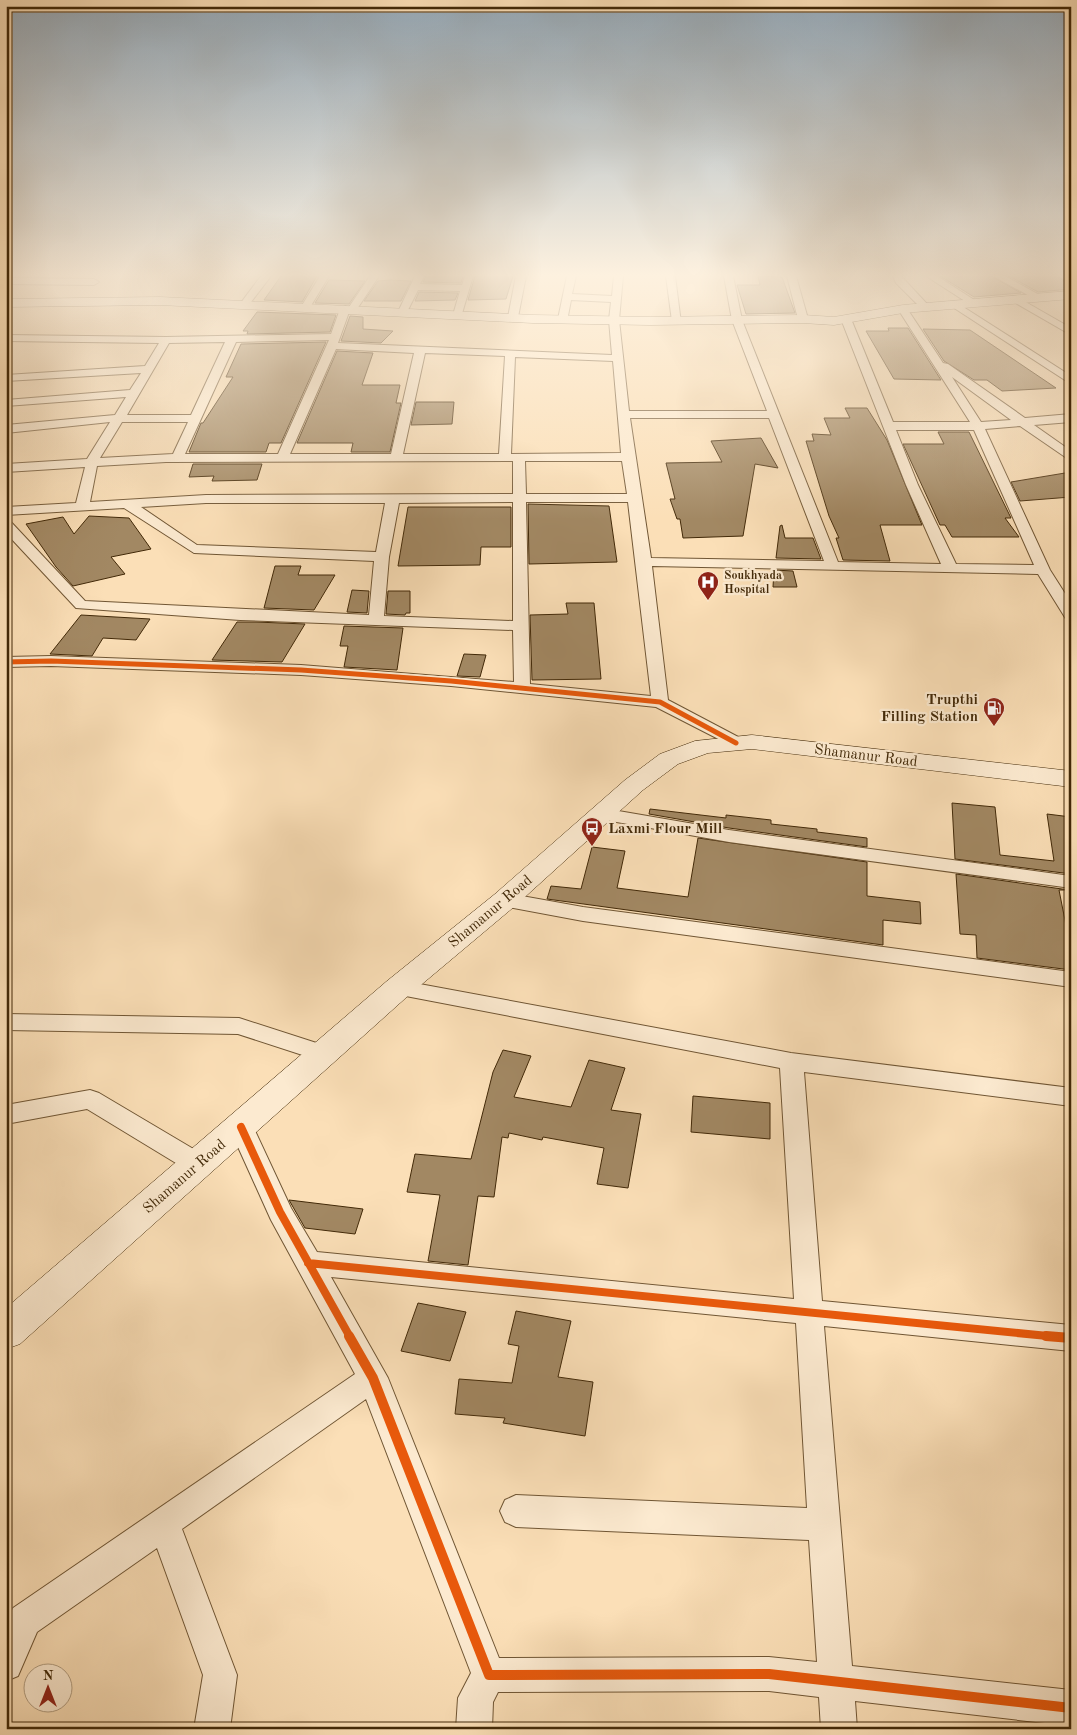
<svg xmlns="http://www.w3.org/2000/svg" width="1077" height="1735" viewBox="0 0 1077 1735" font-family="'Old Standard TT',serif">
<rect width="100%" height="100%" fill="#fbdfb7"/>
<filter id="stains"><feTurbulence type="fractalNoise" baseFrequency=".004" numOctaves="4"/><feColorMatrix values="0 0 0 0 .2 0 0 0 0 .09 0 0 0 0 .02 0 0 0 .5 -.17"/></filter>
<radialGradient id="worn" r=".72"><stop offset=".6" stop-color="#630" stop-opacity="0"/><stop offset="1" stop-color="#630" stop-opacity=".3"/></radialGradient>
<path fill="#a28863" stroke="#422908" d="M 281,276 L 317,276 L 302,302 L 264,300 Z
M 426,276 L 463,276 L 461,283 L 423,282 Z
M 475,276 L 513,276 L 506,299 L 468,300 Z
M 758,276 L 782,277 L 795,313 L 746,314 L 737,285 L 760,285 Z
M 940,276 L 991,276 L 1021,293 L 974,297 Z
M 1009,276 L 1056,276 L 1071,285 L 1071,289 L 1038,292 Z
M 329,280 L 365,281 L 349,304 L 315,303 Z
M 378,281 L 390,280 L 411,281 L 401,301 L 364,301 Z
M 419,292 L 458,293 L 455,300 L 415,301 Z
M 257,312 L 336,315 L 330,332 L 247,334 L 248,331 L 243,331 Z
M 350,316 L 363,317 L 363,329 L 393,331 L 381,343 L 341,341 Z
M 888,328 L 908,328 L 941,380 L 894,379 L 866,331 L 889,331 Z
M 923,329 L 970,330 L 1056,388 L 1002,391 L 987,380 L 974,380 L 944,361 Z
M 326,342 L 281,443 L 269,443 L 266,452 L 189,452 L 201,423 L 203,423 L 233,377 L 226,377 L 241,344 Z
M 337,351 L 373,353 L 362,385 L 400,385 L 396,403 L 401,403 L 390,452 L 351,452 L 353,443 L 297,443 Z
M 416,402 L 454,402 L 452,424 L 411,425 Z
M 845,408 L 867,408 L 887,440 L 922,525 L 880,525 L 890,561 L 843,560 L 836,538 L 839,538 L 829,516 L 806,441 L 814,441 L 812,434 L 831,435 L 824,418 L 850,418 Z
M 938,432 L 969,432 L 1011,518 L 1005,518 L 1019,537 L 952,537 L 945,525 L 940,525 L 903,444 L 944,444 Z
M 761,438 L 778,468 L 755,464 L 743,536 L 683,538 L 680,519 L 677,519 L 670,499 L 675,499 L 666,463 L 722,462 L 711,441 Z
M 193,464 L 262,464 L 257,480 L 212,481 L 214,476 L 189,477 Z
M 1071,472 L 1071,497 L 1020,501 L 1011,482 Z
M 528,504 L 609,506 L 617,562 L 529,564 Z
M 408,507 L 511,507 L 511,547 L 481,547 L 480,565 L 398,566 Z
M 89,516 L 129,518 L 151,549 L 111,557 L 125,574 L 73,586 L 56,567 L 26,524 L 63,517 L 74,534 Z
M 782,525 L 785,538 L 813,538 L 821,559 L 776,558 L 780,526 Z
M 275,566 L 301,566 L 298,575 L 335,575 L 314,610 L 264,608 Z
M 774,570 L 793,571 L 797,587 L 773,587 Z
M 352,590 L 369,591 L 367,613 L 347,612 Z
M 388,591 L 410,591 L 410,613 L 406,613 L 405,615 L 386,614 Z
M 566,603 L 594,603 L 601,679 L 532,680 L 530,615 L 568,614 Z
M 81,615 L 150,619 L 136,640 L 103,638 L 92,656 L 50,654 Z
M 237,622 L 256,622 L 305,624 L 282,662 L 212,660 Z
M 344,626 L 403,628 L 397,670 L 344,667 L 348,646 L 340,646 Z
M 464,654 L 486,655 L 480,677 L 457,676 Z
M 952,803 L 995,807 L 1000,855 L 1054,861 L 1047,814 L 1071,817 L 1071,874 L 955,859 Z
M 650,809 L 726,818 L 726,815 L 771,820 L 771,824 L 817,829 L 817,832 L 867,838 L 867,847 L 729,828 L 649,814 Z
M 698,838 L 867,862 L 867,896 L 920,902 L 921,924 L 883,920 L 883,945 L 547,899 L 551,886 L 581,889 L 592,847 L 625,851 L 617,888 L 688,897 Z
M 956,874 L 1069,890 L 1059,890 L 1071,951 L 1071,970 L 977,958 L 976,935 L 960,934 Z
M 503,1050 L 531,1056 L 514,1097 L 571,1107 L 589,1060 L 625,1068 L 611,1110 L 641,1114 L 628,1188 L 597,1184 L 604,1148 L 543,1137 L 542,1140 L 509,1133 L 508,1138 L 502,1137 L 494,1197 L 478,1196 L 468,1265 L 428,1261 L 440,1195 L 407,1192 L 415,1154 L 471,1159 L 493,1072 Z
M 693,1096 L 770,1103 L 770,1139 L 691,1132 Z
M 289,1200 L 363,1209 L 355,1234 L 305,1228 Z
M 418,1303 L 466,1312 L 450,1361 L 401,1351 Z
M 516,1311 L 571,1321 L 558,1377 L 593,1382 L 585,1436 L 503,1423 L 505,1418 L 455,1414 L 459,1379 L 512,1383 L 519,1346 L 508,1344 Z"/>
<g fill="none" stroke-linecap="round" stroke-linejoin="round">
<g stroke="#705634" stroke-width="2">
<path id="minor" d="M 261,276 L 271,276 L 248,306 L 242,306 L 240,304 Z
M 320,276 L 329,276 L 309,309 L 303,309 L 301,307 Z
M 370,276 L 379,276 L 355,312 L 349,312 L 338,343 L 612,355 L 609,320 L 611,302 L 571,300 L 567,321 L 558,319 L 567,276 L 576,276 L 572,294 L 612,296 L 614,276 L 623,276 L 619,320 L 629,411 L 767,411 L 732,320 L 724,276 L 733,276 L 742,320 L 838,562 L 941,564 L 906,485 L 841,319 L 846,316 L 851,319 L 893,422 L 970,422 L 898,309 L 906,307 L 943,363 L 948,364 L 1025,418 L 1071,414 L 1071,422 L 1034,425 L 1071,451 L 1071,461 L 1020,426 L 985,429 L 1050,570 L 1071,603 L 1071,621 L 1066,619 L 1038,574 L 652,566 L 668,700 L 742,739 L 745,743 L 742,747 L 736,748 L 656,707 L 451,686 L 301,675 L 51,666 L 6,667 L 6,657 L 51,656 L 301,665 L 514,682 L 513,630 L 240,620 L 76,608 L 6,533 L 6,521 L 11,522 L 85,601 L 369,615 L 374,561 L 194,553 L 124,508 L 6,515 L 6,507 L 76,503 L 85,467 L 6,472 L 6,464 L 87,459 L 110,422 L 6,433 L 6,425 L 115,415 L 126,397 L 6,406 L 6,400 L 130,390 L 141,373 L 6,381 L 6,375 L 145,366 L 159,343 L 6,341 L 6,335 L 166,337 L 331,334 L 340,309 L 345,306 L 349,307 ZM 329,340 L 278,454 L 185,454 L 236,342 ZM 225,342 L 191,415 L 127,415 L 169,343 ZM 336,349 L 414,353 L 391,454 L 290,454 ZM 425,353 L 505,356 L 499,454 L 403,454 ZM 515,357 L 613,361 L 621,453 L 511,454 ZM 952,377 L 1011,420 L 981,422 ZM 630,418 L 769,418 L 824,561 L 651,558 ZM 122,422 L 188,422 L 173,454 L 100,458 ZM 896,430 L 974,430 L 1034,565 L 956,564 L 918,485 ZM 513,461 L 513,494 L 206,495 L 90,502 L 97,466 L 166,462 ZM 525,461 L 622,461 L 627,494 L 526,494 ZM 513,502 L 513,621 L 384,616 L 389,557 L 399,503 ZM 526,502 L 628,502 L 651,696 L 530,684 ZM 206,503 L 385,503 L 376,552 L 197,545 L 141,507 Z
M 415,276 L 424,276 L 420,284 L 462,285 L 465,276 L 473,276 L 461,317 L 453,315 L 460,291 L 418,290 L 406,314 L 400,314 L 398,312 Z
M 516,276 L 526,276 L 518,317 L 513,320 L 508,317 Z
M 666,276 L 675,276 L 681,323 L 672,321 Z
M 787,276 L 796,276 L 808,319 L 807,321 L 798,319 Z
M 893,276 L 901,276 L 928,305 L 928,309 L 922,309 L 896,283 Z
M 926,276 L 937,276 L 979,303 L 971,305 Z
M 993,276 L 1005,276 L 1043,297 L 1035,299 Z
M 1058,276 L 1071,276 L 1071,283 Z
M 6,278 L 94,279 L 99,282 L 94,285 L 6,284 Z
M 1015,296 L 1071,328 L 1071,335 L 1012,301 L 1012,297 Z
M 954,301 L 1071,376 L 1071,384 L 951,306 L 949,304 Z
M 601,808 L 729,830 L 1071,876 L 1071,888 L 729,842 L 594,818 L 591,814 L 594,810 Z
M 505,893 L 583,907 L 1071,972 L 1071,987 L 583,921 L 498,905 L 495,900 L 498,895 Z
M 398,980 L 791,1053 L 1071,1088 L 1071,1106 L 804,1072 L 822,1301 L 1071,1325 L 1071,1351 L 824,1326 L 852,1666 L 1071,1690 L 1071,1726 L 855,1701 L 857,1729 L 821,1729 L 819,1697 L 769,1691 L 498,1692 L 493,1702 L 492,1729 L 456,1729 L 458,1698 L 471,1673 L 366,1399 L 182,1529 L 237,1675 L 230,1729 L 194,1729 L 203,1675 L 157,1548 L 37,1632 L 18,1676 L 6,1681 L 6,1623 L 13,1608 L 355,1374 L 271,1220 L 229,1127 L 232,1120 L 241,1118 L 250,1120 L 291,1208 L 317,1252 L 794,1299 L 780,1068 L 390,993 L 387,988 L 390,983 ZM 331,1277 L 796,1323 L 807,1508 L 516,1495 L 505,1500 L 500,1511 L 505,1522 L 516,1527 L 809,1540 L 817,1662 L 769,1657 L 499,1658 L 388,1378 Z
M 6,1014 L 239,1018 L 332,1048 L 336,1054 L 332,1060 L 324,1062 L 238,1034 L 6,1030 Z
M 90,1090 L 99,1093 L 207,1157 L 211,1164 L 207,1171 L 198,1174 L 189,1171 L 87,1109 L 6,1124 L 6,1105 Z"/>
</g>
<g stroke="#422908" stroke-width="1">
<path id="secondary" d="M 1071,291 L 1071,299 L 903,313 L 834,325 L 803,323 L 650,325 L 533,323 L 160,305 L 6,307 L 6,299 L 160,297 L 533,315 L 650,317 L 803,315 L 834,317 L 903,305 Z
M 752,735 L 1071,771 L 1071,787 L 752,749 L 708,753 L 678,764 L 643,790 L 515,906 L 409,995 L 20,1344 L 6,1349 L 6,1308 L 387,981 L 495,894 L 625,780 L 660,754 L 695,741 Z"/>
</g>
<use href="#minor" fill="#fcead0" fill-rule="evenodd"/>
<use href="#secondary" fill="#fcead0" fill-rule="evenodd"/>
<g stroke="#fcead0" stroke-width="8">
<path id="cycleway-far2" d="M 6,662 L 51,661 L 301,670 L 451,681 L 660,702 L 736,743"/>
</g>
<g stroke="#fcead0" stroke-width="11">
<path id="cycleway-far1" d="M 241,1127 L 280,1212 L 350,1337
M 308,1263 L 1058,1337"/>
</g>
<g stroke="#fcead0" stroke-width="13">
<path id="cycleway" d="M 349,1336 L 373,1378 L 489,1675 L 769,1674 L 1071,1708
M 1046,1336 L 1071,1338"/>
</g>
<use href="#cycleway-far2" stroke="#e8590c" stroke-width="5"/>
<use href="#cycleway-far1" stroke="#e8590c" stroke-width="8"/>
<use href="#cycleway" stroke="#e8590c" stroke-width="10"/>
</g>
<linearGradient id="sky" x2="0" y2="1"><stop stop-color="#96acbd"/><stop offset="0.53" stop-color="#fdf1df"/><stop offset="1" stop-color="#fdf1df" stop-opacity="0"/></linearGradient>
<rect width="1077" height="519" fill="url(#sky)"/>
<defs>
<g id="hospital-pin" transform="scale(1.125)"><path d="M0 17L-7.5 6A9.5 9.5 0 1 1 7.5 6Z" fill="#8f2418" stroke="#fcead0"/><path d="M-5-5h3v3.5h4V-5h3V5h-3V1.5h-4V5h-3Z" fill="#fff"/></g>
<g id="fuel-pin" transform="scale(1.125)"><path d="M0 17L-7.5 6A9.5 9.5 0 1 1 7.5 6Z" fill="#8f2418" stroke="#fcead0"/><path d="M-5.5-6h7V0h2V4h1.3V-2.5L3-4.5l.8-.8L6-3V5H2.5V1h-1V6h-7ZM-4.2-4.7v3.2H.2V-4.7Z" fill="#fff"/></g>
<g id="bus-pin" transform="scale(1.125)"><path d="M0 17L-7.5 6A9.5 9.5 0 1 1 7.5 6Z" fill="#8f2418" stroke="#fcead0"/><path d="M-5-6H5V4H4V6H2V4H-2V6H-4V4H-5ZM-3.5-4V0h7V-4ZM-3.5 1.2v1.5H-2V1.2ZM2 1.2v1.5H3.5V1.2Z" fill="#fff"/></g>
</defs>
<g fill-rule="evenodd">
<use href="#hospital-pin" x="708" y="582"/>
<use href="#fuel-pin" x="994" y="708"/>
<use href="#bus-pin" x="592" y="828"/>
</g>
<g text-anchor="middle" stroke-width="4.5" stroke-linejoin="round" paint-order="stroke">
<g font-size="12" font-weight="bold" fill="#422908" stroke="#fcead0" text-anchor="start">
<text x="724" y="579">Soukhyada<tspan x="724" dy="14">Hospital</tspan></text>
</g>
<g font-size="15" font-weight="bold" fill="#422908" stroke="#fcead0" text-anchor="end">
<text x="978" y="704">Trupthi<tspan x="978" dy="17">Filling Station</tspan></text>
<text x="608" y="833" text-anchor="start">Laxmi Flour Mill</text>
</g>
<g font-size="15" fill="#422908" stroke="#fcead0">
<text transform="translate(866 755) rotate(7)" y="5">Shamanur Road</text>
<text transform="translate(490 911) rotate(-40)" y="5">Shamanur Road</text>
<text transform="translate(184 1176) rotate(-41)" y="5">Shamanur Road</text>
</g>
</g>
<rect width="1077" height="1735" fill="none" stroke="#fbdfb7" stroke-width="25"/>
<rect x="8" y="8" width="1062" height="1720" fill="none" stroke="#422908" stroke-width="2.5"/>
<rect x="12" y="12" width="1052" height="1710" fill="none" stroke="#422908"/>
<g transform="translate(48 1688)"><circle r="24" fill="#fcead0" stroke="#b29d80"/>
<path d="M0-4L9 19L0 12L-9 19Z" fill="#8f2418"/>
<text y="-8" font-size="14" font-weight="bold" text-anchor="middle" fill="#422908">N</text>
</g>
<rect width="100%" height="100%" filter="url(#stains)"/>
<rect width="100%" height="100%" fill="url(#worn)"/>
</svg>
